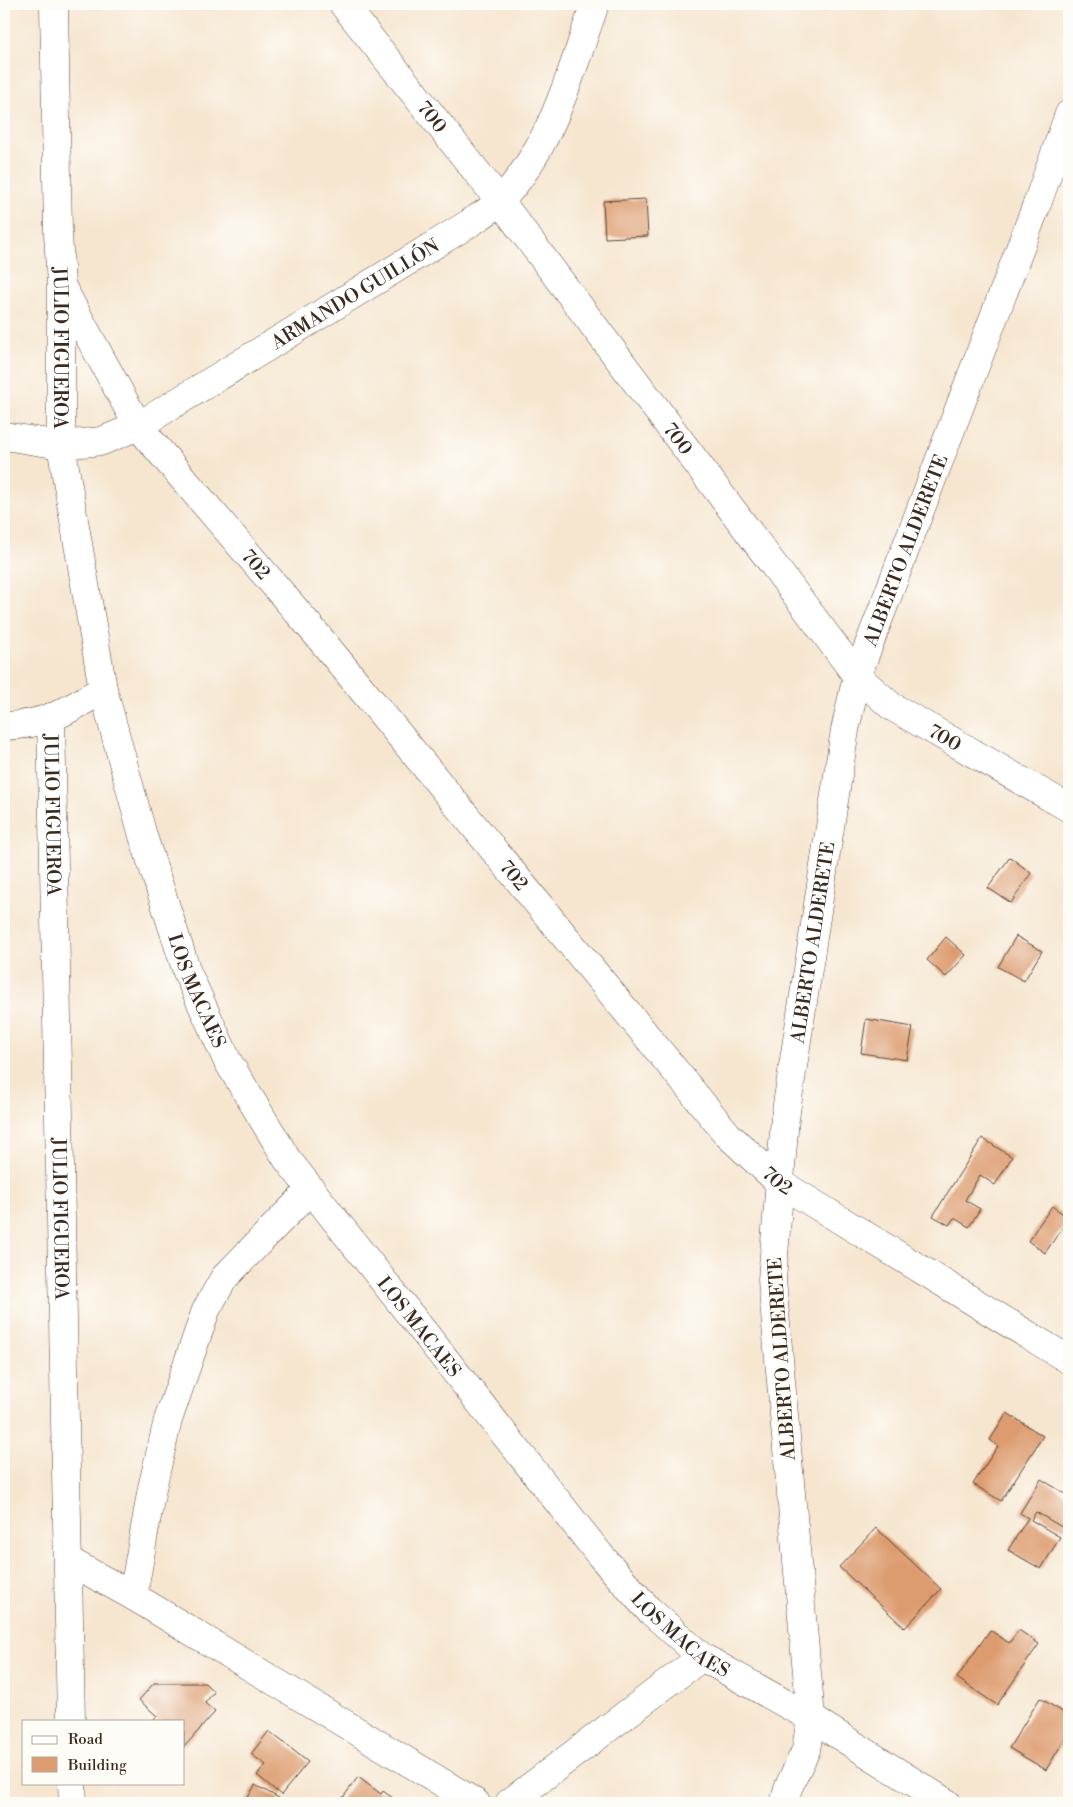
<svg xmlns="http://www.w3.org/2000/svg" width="1073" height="1807" viewBox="0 0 1073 1807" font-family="'Libre Bodoni',serif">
<rect width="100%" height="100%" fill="#fdfcf7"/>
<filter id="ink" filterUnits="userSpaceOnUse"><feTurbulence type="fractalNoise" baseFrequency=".02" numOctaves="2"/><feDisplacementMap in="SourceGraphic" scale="10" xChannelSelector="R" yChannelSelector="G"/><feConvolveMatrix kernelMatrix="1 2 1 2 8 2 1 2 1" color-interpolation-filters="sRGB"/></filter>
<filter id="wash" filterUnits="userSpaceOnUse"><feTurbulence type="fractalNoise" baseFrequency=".0096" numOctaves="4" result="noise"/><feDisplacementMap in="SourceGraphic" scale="20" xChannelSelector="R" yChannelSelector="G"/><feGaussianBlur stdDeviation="1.12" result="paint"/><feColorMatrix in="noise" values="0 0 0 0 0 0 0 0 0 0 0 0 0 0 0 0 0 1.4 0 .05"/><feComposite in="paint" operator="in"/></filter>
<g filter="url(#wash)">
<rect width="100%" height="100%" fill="#f6e6d0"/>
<g id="blocks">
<path fill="#dd9c70" d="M 646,199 L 648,236 L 605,238 L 603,201 Z
M 1010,857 L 1031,873 L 1011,903 L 988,888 Z
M 1016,936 L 1042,951 L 1024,981 L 998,967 Z
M 946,937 L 966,955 L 946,977 L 927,960 Z
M 866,1019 L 913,1027 L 907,1060 L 861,1053 Z
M 982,1138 L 1012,1157 L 995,1185 L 980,1175 L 965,1200 L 980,1209 L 969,1227 L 954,1218 L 949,1225 L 933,1216 Z
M 1052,1206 L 1069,1218 L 1045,1253 L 1028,1241 Z
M 1007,1413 L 1043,1436 L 1001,1501 L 973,1484 L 998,1446 L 990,1440 Z
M 1041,1479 L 1069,1496 L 1069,1521 L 1065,1529 L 1036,1512 L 1031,1520 L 1060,1537 L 1041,1569 L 1008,1550 L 1028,1518 L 1020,1513 Z
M 876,1528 L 941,1589 L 905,1628 L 839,1567 Z
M 990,1630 L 1009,1643 L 1019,1630 L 1039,1644 L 997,1705 L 957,1678 Z
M 154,1683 L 205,1683 L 214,1692 L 205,1703 L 215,1712 L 184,1747 L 184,1721 L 152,1721 L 157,1716 L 139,1700 Z
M 1040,1698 L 1069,1716 L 1069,1732 L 1046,1770 L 1009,1748 Z
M 269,1731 L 308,1762 L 281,1795 L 257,1775 L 266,1765 L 251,1754 Z
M 358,1777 L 381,1794 L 383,1791 L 400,1803 L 339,1803 Z
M 255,1785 L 279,1798 L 277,1803 L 245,1803 Z"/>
</g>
</g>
<g filter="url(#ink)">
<use href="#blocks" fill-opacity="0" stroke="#574639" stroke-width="1"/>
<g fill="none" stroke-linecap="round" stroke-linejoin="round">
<g stroke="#574639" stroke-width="29">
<g id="minor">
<path id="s1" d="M 54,4 L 58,234 L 61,285 L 61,445 L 103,689 L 143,836 L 187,972 L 227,1060 L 287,1159 L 600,1555 L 648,1609 L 702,1657 L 811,1718 L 947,1803"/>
<path id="s2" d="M 343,4 L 500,201 L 857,676 L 891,706 L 1069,808"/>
<path id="s3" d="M 63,289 L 138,426 L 318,636 L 728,1135 L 780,1183 L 1069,1360"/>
<path id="s4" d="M 4,436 L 61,445 L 102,441 L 138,426 L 470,223 C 480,216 493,209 501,200 C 552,146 571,72 595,4"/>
<path id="s5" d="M 51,717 L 71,1721"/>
<path d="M 4,726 C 47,725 67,711 103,689"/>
<path d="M 69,1561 L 133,1596 L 476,1803"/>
<path d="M 133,1596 L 152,1488 L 168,1420 L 206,1310 L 224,1278 L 311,1189"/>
<path d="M 72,1783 L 73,1803"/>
<path d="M 509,1803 L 702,1657"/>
<path id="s6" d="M 784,1803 L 788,1788 L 806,1750 L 811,1718 L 772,1280 L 785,1118 L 845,730 L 857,676 L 1037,204 L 1069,114"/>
</g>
</g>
<use href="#minor" stroke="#fff" stroke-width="28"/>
</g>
</g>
<g text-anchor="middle" stroke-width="5" stroke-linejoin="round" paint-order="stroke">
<g font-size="19" fill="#3b2a1e" stroke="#fdfcf7">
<text dy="7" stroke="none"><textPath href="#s2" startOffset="144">700</textPath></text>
<text dy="7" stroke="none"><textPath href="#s4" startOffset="392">ARMANDO GUILLÓN</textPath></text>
<text dy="7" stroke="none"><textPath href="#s1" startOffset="344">JULIO FIGUEROA</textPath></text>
<text dy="7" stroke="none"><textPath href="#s2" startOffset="549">700</textPath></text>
<text dy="7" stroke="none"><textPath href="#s6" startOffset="1275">ALBERTO ALDERETE</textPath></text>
<text dy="7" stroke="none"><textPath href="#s3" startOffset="338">702</textPath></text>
<text dy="7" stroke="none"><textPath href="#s2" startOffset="954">700</textPath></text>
<text dy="7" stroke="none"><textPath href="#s5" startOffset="98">JULIO FIGUEROA</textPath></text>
<text dy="7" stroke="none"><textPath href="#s3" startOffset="742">702</textPath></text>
<text dy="7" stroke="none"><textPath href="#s6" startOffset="870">ALBERTO ALDERETE</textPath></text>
<text dy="7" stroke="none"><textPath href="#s1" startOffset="1005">LOS MACAES</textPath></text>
<text dy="7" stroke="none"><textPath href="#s3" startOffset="1146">702</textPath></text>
<text dy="7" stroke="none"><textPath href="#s5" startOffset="502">JULIO FIGUEROA</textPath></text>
<text dy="7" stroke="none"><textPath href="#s1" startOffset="1410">LOS MACAES</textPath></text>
<text transform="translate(781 1359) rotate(-94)" y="7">ALBERTO ALDERETE</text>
<text dy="7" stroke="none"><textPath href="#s1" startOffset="1815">LOS MACAES</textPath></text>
</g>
</g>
<rect width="1073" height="1807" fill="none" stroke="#fdfcf7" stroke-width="20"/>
<rect x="22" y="1720" width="162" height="65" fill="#fdfcf7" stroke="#afa8a0"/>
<rect x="32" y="1736" width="25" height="8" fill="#ffffff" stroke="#afa8a0"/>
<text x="68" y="1744" font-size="15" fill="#3b2a1e">Road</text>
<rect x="32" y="1757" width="25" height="15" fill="#dd9c70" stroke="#afa8a0"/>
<text x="68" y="1770" font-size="15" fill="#3b2a1e">Building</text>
</svg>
